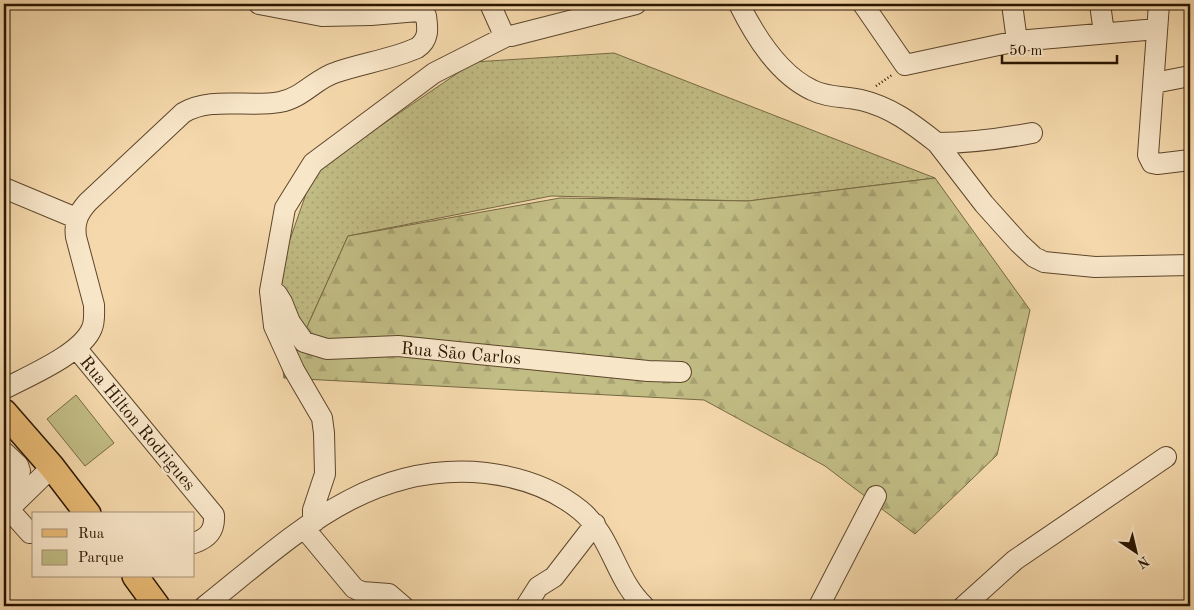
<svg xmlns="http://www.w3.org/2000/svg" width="1194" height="610" viewBox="0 0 1194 610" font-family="'Old Standard TT',serif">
<defs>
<pattern id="green-dots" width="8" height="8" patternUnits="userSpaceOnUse" patternTransform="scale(1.25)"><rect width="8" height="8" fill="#c2bd85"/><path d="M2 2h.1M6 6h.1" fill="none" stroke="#a7a271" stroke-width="1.8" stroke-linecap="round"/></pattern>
<pattern id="forest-firs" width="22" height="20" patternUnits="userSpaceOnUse" patternTransform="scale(1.25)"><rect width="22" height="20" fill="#c2bd85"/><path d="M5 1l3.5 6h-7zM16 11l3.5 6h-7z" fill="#a7a271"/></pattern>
</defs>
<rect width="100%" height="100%" fill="#f5d9ac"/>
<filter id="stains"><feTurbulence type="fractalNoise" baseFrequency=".004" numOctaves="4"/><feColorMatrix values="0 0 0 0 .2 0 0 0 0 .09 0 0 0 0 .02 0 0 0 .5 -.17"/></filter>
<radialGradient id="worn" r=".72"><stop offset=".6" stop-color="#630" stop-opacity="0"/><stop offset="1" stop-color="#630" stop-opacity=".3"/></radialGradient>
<path fill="url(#green-dots)" stroke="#766942" d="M 614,53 L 935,178 L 748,201 L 551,196 L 348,236 L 284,378 L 273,288 L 314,171 L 474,62 Z"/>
<path fill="url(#forest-firs)" stroke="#766942" d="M 935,178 L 1030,310 L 997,455 L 915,534 L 825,466 L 704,400 L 284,378 L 348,236 L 560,198 L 748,201 Z"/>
<path fill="#c2bd85" stroke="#766942" d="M 76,395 L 114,443 L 85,466 L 47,419 Z"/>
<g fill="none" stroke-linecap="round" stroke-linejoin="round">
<g stroke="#5d462b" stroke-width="22">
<path id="minor" d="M 490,4 L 503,33 L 511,36 L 636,4
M 739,4 C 755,36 778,74 812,90 C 828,98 844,96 861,100 C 891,107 913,124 937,143 C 970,143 1000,139 1032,133
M 863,4 L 905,65 L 1017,41 L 1157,29
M 1012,4 L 1017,41
M 1100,4 L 1104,33
M 1159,4 L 1148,155 L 1152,163 L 1157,164 L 1190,160
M 1154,83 L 1190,76
M 937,143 L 984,204 L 1019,243 L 1034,257 L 1044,262 L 1095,267 L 1190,265
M 4,188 L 76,218
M 275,293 L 277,294 L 282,302 L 290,322 L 304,342 L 327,349 L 398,346 L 648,371 L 681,372
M 76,348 L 214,515 C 215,531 208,538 194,543
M 4,389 C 28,376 82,354 92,328 C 95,321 94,313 94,305 L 76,237 C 74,222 78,213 88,202 L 183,113 C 211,96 249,108 280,102 C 303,98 316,78 337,72 C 364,63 392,59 417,48 C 429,40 428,29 426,16 L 418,11 L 371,15 L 322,16 L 259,4
M 4,452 L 18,465 L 20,471 L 15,481 L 4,493
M 4,504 L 30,533 L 34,532
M 9,509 L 52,467
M 315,521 L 313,515 L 313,510 L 325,474 L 324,433 L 322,418 L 294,370 L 274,326 L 270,291 L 285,208 L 313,163 L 434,73 L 507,36
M 304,528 L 354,588 L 362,592 L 389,594 L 403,606
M 205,606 C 291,538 367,460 486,473 C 520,477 553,488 580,510 C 612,536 615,579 644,606
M 526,606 L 538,587 L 554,577 L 595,524
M 819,606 L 876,496
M 964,606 L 1015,560 L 1166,457"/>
</g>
<g stroke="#2a1500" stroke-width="28">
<path id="major" d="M 4,412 L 52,467 L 88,514
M 135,576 L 157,606"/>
</g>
<path stroke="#2a1500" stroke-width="2.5" stroke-dasharray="1 2.5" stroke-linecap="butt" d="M 876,86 L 892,75"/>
<use href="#minor" stroke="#f8e6c9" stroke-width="20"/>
<use href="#major" stroke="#eabc76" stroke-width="25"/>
</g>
<g text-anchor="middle" stroke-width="4.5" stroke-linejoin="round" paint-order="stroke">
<g font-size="18" fill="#2a1500" stroke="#f8e6c9">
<text transform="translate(461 353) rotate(5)" y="6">Rua São Carlos</text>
<text transform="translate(138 423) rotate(50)" y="6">Rua Hilton Rodrigues</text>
</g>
</g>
<rect width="1194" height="610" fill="none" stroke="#f5d9ac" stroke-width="20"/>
<rect x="5" y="5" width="1184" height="600" fill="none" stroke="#2a1500" stroke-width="2.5"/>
<rect x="10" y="10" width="1174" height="590" fill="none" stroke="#2a1500"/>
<rect x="32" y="512" width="162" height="65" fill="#f8e6c9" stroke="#a69279"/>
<rect x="42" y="529" width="25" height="8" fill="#eabc76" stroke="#a69279"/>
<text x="78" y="538" font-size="15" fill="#2a1500">Rua</text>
<rect x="42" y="550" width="25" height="15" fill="#c2bd85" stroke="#a69279"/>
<text x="78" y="562" font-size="15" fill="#2a1500">Parque</text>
<g transform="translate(1136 552) rotate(145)" stroke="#f8e6c9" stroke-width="4" paint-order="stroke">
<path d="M0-4L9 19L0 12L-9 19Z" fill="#2a1500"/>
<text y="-8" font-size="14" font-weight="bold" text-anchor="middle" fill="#2a1500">N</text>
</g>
<path d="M1002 55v8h115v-8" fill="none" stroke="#2a1500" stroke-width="2.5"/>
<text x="1009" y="55" font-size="15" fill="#2a1500" stroke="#f8e6c9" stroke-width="4" paint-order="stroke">50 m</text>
<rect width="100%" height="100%" filter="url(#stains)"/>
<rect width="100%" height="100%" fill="url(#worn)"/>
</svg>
